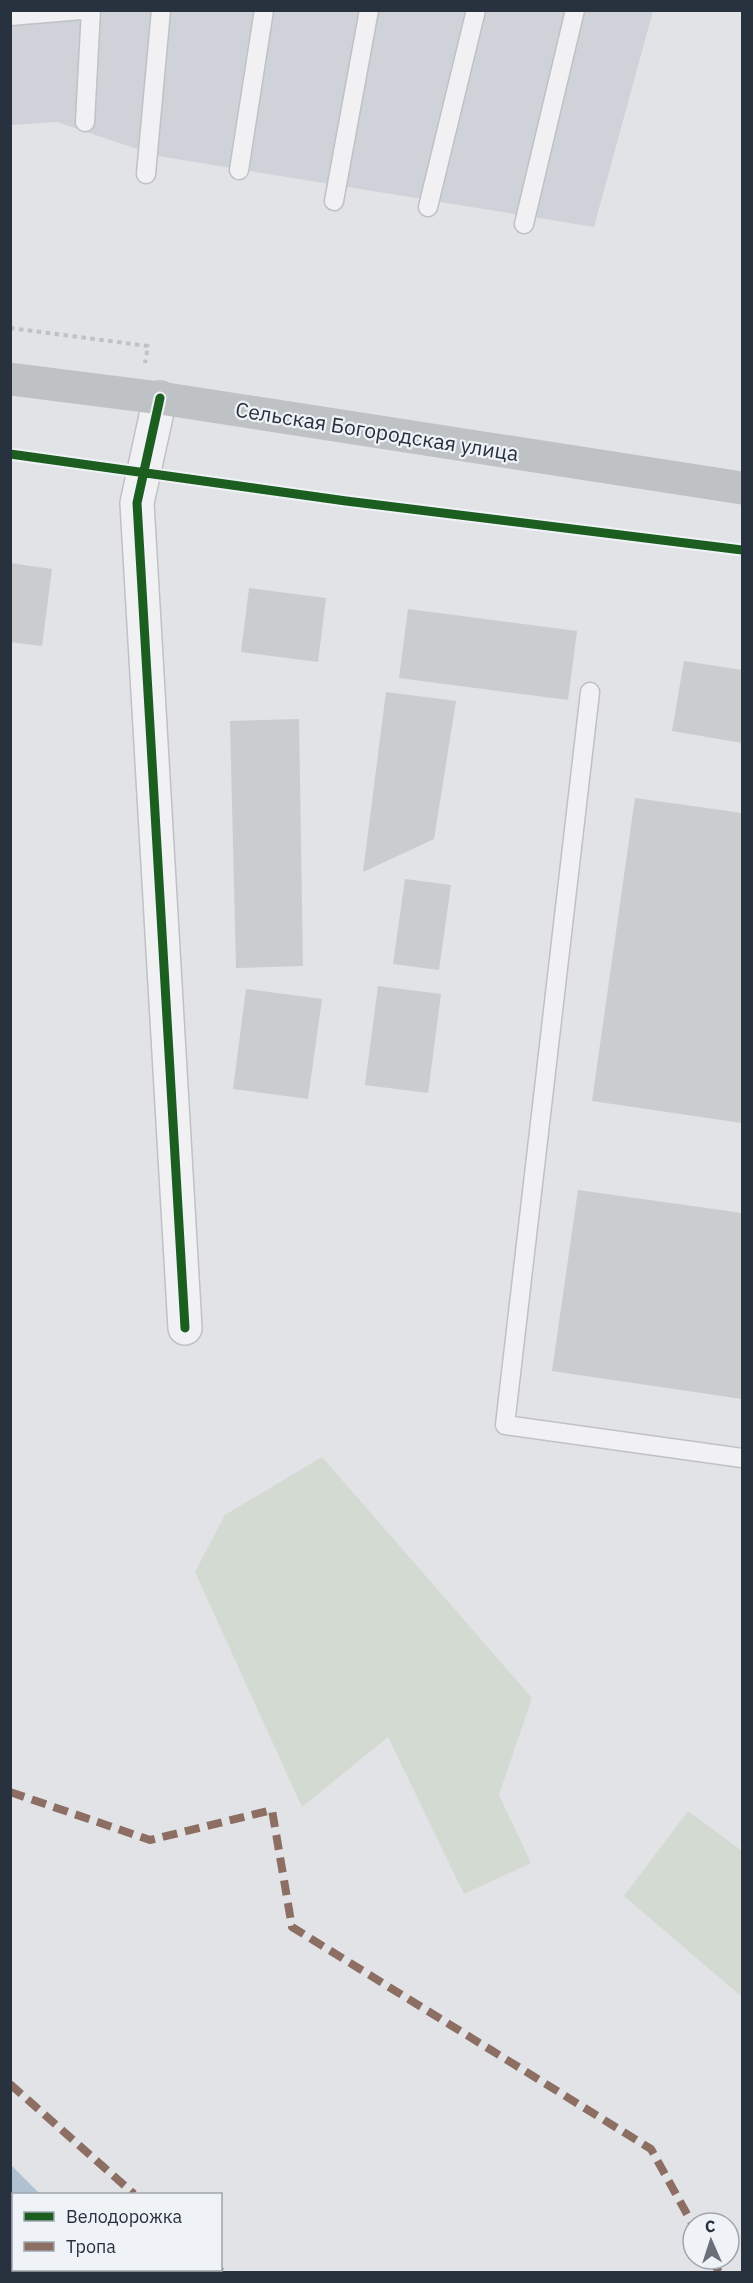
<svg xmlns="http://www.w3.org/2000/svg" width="753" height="2283" viewBox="0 0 753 2283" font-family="'IBM Plex Sans',sans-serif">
<rect width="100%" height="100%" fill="#e1e3e6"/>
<path fill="#cfd3d9" d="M 11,11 L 653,11 L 594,227 L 158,156 L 57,122 L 11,125 Z"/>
<path fill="#d2dad2" d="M 322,1457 L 532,1698 L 499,1795 L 531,1863 L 464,1894 L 388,1737 L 302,1807 L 195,1572 L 225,1515 Z
M 688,1811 L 742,1851 L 742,1997 L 624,1896 Z"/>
<path fill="#b0c1d1" d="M 11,2165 L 40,2194 L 14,2194 L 14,2270 L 123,2270 L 127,2272 L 11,2272 Z"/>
<path fill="#caccce" d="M 10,563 L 52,569 L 42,646 L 10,642 Z
M 249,588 L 326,598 L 318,662 L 241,652 Z
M 408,609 L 577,631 L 568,700 L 399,678 Z
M 684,661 L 742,670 L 742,743 L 672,731 Z
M 386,692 L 456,701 L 434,839 L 363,872 Z
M 299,719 L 303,966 L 236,968 L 230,721 Z
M 635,798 L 742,813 L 742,1123 L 592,1101 Z
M 405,879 L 451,885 L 439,970 L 393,964 Z
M 378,986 L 441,994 L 428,1093 L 365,1085 Z
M 246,989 L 322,999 L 308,1099 L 233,1089 Z
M 578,1190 L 742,1213 L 742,1399 L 552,1371 Z"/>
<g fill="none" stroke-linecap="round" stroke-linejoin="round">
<g stroke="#bfc1c4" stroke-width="21">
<path id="service" d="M 10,16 L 82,10
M 85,122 L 91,10
M 239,170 L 264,10
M 146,174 L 161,10
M 334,201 L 369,10
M 428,207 L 476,10
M 524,224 L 575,10
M 590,692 L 505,1425 L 742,1458"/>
</g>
<g stroke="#bfc1c4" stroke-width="36">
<path id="minor" d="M 160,398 L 137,503 L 185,1328"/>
</g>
<path stroke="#bfc2c5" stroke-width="4" stroke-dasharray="4.5 4.5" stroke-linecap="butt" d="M 10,328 L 148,346 L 145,363"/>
<use href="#service" stroke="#f1f1f3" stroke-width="18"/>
<use href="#minor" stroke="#f1f1f3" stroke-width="33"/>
<path stroke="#bfc2c5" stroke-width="33" d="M 10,379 L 160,398 L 742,488"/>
<path stroke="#8d6e63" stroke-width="8" stroke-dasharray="15 8" stroke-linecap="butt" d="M 10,1792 L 150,1840 L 272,1810 L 292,1927 L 651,2149 L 693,2225
M 10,2084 L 134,2194
M 711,2259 L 719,2272
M 218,2270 L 222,2272"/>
<g stroke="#eff2f6" stroke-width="13">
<path id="cycleway" d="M 160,398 L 137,503 L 185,1328
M 10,454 L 346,501 L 742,550"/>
</g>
<use href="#cycleway" stroke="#1b5e20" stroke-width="9"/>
</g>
<g text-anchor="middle" stroke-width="4.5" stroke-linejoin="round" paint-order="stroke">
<g font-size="21" fill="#28323f" stroke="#eff2f6">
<text transform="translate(377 432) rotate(9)" y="7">Сельская Богородская улица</text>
</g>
</g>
<rect width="753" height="2283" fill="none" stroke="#28323f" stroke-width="24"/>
<rect x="12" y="2193" width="210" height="78" fill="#eff2f6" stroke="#9fa5ad" stroke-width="1.5"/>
<rect x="24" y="2212" width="30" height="9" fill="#1b5e20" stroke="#9fa5ad" stroke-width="1.5"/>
<text x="66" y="2223" font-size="18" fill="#28323f">Велодорожка</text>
<rect x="24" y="2242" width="30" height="9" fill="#8d6e63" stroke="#9fa5ad" stroke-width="1.5"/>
<text x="66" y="2253" font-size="18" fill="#28323f">Тропа</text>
<g transform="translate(711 2241) rotate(357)"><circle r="28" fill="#eff2f6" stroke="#9fa5ad" stroke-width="1.5"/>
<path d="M0-4.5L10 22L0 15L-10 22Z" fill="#697079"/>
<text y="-9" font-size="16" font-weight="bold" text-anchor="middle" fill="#28323f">С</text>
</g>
</svg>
